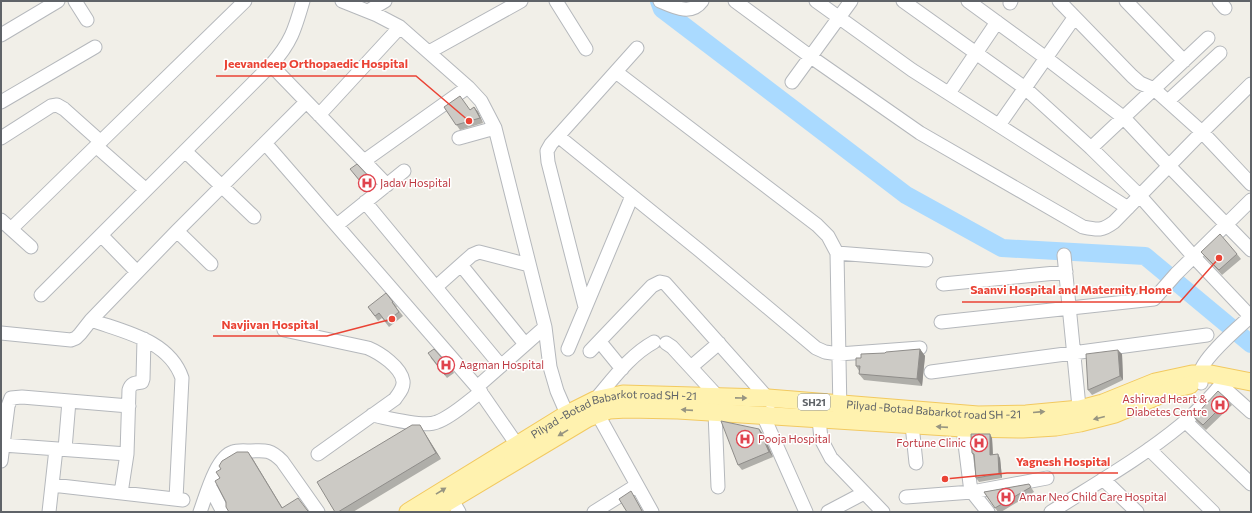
<svg xmlns="http://www.w3.org/2000/svg" width="1252" height="513" viewBox="0 0 1252 513" font-family="Commissioner,sans-serif">
<rect width="100%" height="100%" fill="#f1efe8"/>
<g fill="none" stroke-linecap="round" stroke-linejoin="round">
<path stroke="#aadaff" stroke-width="18" d="M 659,1 L 662,9 L 906,195 L 1002,248 L 1145,256 L 1251,344"/>
<g stroke="#b5b8bc" stroke-width="15">
<path id="minor" d="M 75,1 L 87,20
M 342,1 L 377,15 L 400,27 L 468,87 L 481,101 L 495,128 L 545,327 L 550,367 L 557,391 L 567,414
M 556,1 L 586,49
M 660,1 C 674,7 691,16 702,1
M 735,1 L 811,57 L 920,133 L 1083,227 C 1098,230 1102,231 1114,222 L 1202,132 L 1251,84
M 816,1 L 912,70 L 1128,208
M 903,1 L 1025,88 L 1091,148 L 1140,196 L 1194,257 L 1250,316
M 968,1 L 1046,58 L 1124,118 L 1169,166 L 1251,250
M 1059,1 L 1132,76 L 1140,83 L 1154,89 L 1202,132 L 1251,184
M 1126,1 L 1184,61
M 1219,1 L 1225,8
M 1010,3 L 1011,1
M 368,11 L 385,1
M 1,35 L 58,1
M 429,52 L 521,1
M 271,65 L 387,185
M 616,72 L 817,225 L 828,236 L 837,253 L 840,412
M 792,82 L 851,1
M 949,93 L 997,22
M 1168,101 L 1220,53
M 1,102 L 95,47
M 319,115 L 400,27
M 999,125 L 1074,18
M 558,136 L 699,250 L 816,348 L 825,352 L 839,354 L 920,348
M 1,138 L 51,106 L 57,105 L 64,109 L 101,142
M 459,138 L 495,128
M 265,143 L 477,387 L 522,452
M 96,146 L 146,190
M 1091,148 L 1208,38
M 185,151 L 254,217
M 364,161 L 468,87
M 365,202 L 501,366
M 1,220 L 31,247
M 337,225 L 404,171
M 11,229 L 245,1
M 177,231 L 211,264
M 101,235 L 137,272
M 837,253 L 926,260
M 1064,255 L 1080,417
M 461,265 L 525,344
M 943,284 L 1066,272
M 436,287 L 472,255 L 479,252 L 529,265
M 41,295 L 271,65 C 291,43 295,29 303,1
M 585,307 L 548,162 L 547,151 L 551,144 L 637,48
M 91,320 C 124,332 169,340 182,378 L 176,499
M 941,322 L 1154,299 L 1176,274 L 1251,200
M 284,330 L 368,348 C 380,353 401,367 403,381 C 404,388 399,393 395,399 L 318,454
M 1,333 L 71,340 L 76,338 L 80,334 L 91,320 L 177,231 L 306,102
M 600,342 L 622,369
M 666,343 L 672,347 L 719,398
M 568,349 L 632,196
M 590,351 L 652,286 L 660,282 L 665,283 L 771,402
M 691,367 L 719,343
M 931,372 L 1207,335
M 1201,383 C 1200,380 1199,377 1200,374 C 1201,359 1239,327 1251,316
M 1221,385 L 1251,412
M 477,387 L 545,327
M 595,400 C 613,379 630,355 654,342
M 715,412 L 718,487
M 597,413 L 652,512
M 372,415 C 388,418 424,428 437,422 C 453,416 467,402 481,392
M 763,415 L 806,512
M 819,419 L 821,439 L 831,458 L 883,512
M 962,420 L 970,484 L 972,492 L 988,512
M 1185,421 L 1251,484
M 912,425 L 916,463
M 3,445 L 127,454
M 65,449 L 69,401
M 1149,449 L 1213,512
M 1,461 L 8,406 L 11,398 L 22,397 L 129,406
M 1103,479 L 1137,512
M 52,485 L 183,500
M 210,487 L 223,512
M 121,493 L 127,454 L 129,390 C 131,383 135,383 142,382 L 143,379 L 144,339
M 906,497 L 972,492 L 1047,478
M 452,500 L 459,512
M 49,512 L 56,449
M 200,512 C 206,496 216,457 233,452 C 238,450 246,451 251,451 C 266,450 271,450 282,461 L 318,512
M 594,512 L 637,485
M 828,512 L 864,493
M 1051,512 C 1095,484 1141,458 1181,425 C 1197,412 1211,397 1224,381"/>
</g>
<g stroke="#f2c960" stroke-width="19">
<g id="major">
<path id="s1" d="M 408,512 L 567,414 L 595,400 L 623,394 L 768,398 L 978,415 L 1026,414 L 1080,409 L 1103,403 L 1155,382 L 1192,374 L 1211,374 L 1251,382"/>
<path d="M 431,512 L 588,418 L 609,410 L 627,409 L 678,410 L 963,428 L 1023,429 L 1056,427 L 1080,423 L 1115,414 L 1177,388 L 1190,385"/>
</g>
</g>
<use href="#minor" stroke="#fff" stroke-width="13"/>
<use href="#major" stroke="#fff2af" stroke-width="17"/>
</g>
<path fill="#afaea9" d="M 444,107 L 470,110 L 474,107 L 478,112 L 483,123 L 460,130 Z
M 353,173 L 373,181 L 375,184 L 367,190 Z
M 1201,252 L 1237,254 L 1241,259 L 1222,275 L 1205,257 Z
M 393,302 L 397,307 L 396,307 L 403,316 L 389,327 L 382,318 L 378,321 L 368,307 Z
M 920,349 L 925,356 L 922,386 L 864,380 L 859,374 L 859,371 L 856,366 L 861,358 L 885,353 Z
M 1122,354 L 1123,380 L 1092,395 L 1088,390 Z
M 430,357 L 452,369 L 454,373 L 447,378 Z
M 1228,400 L 1232,405 L 1206,430 L 1197,422 L 1194,417 Z
M 420,425 L 441,459 L 353,512 L 335,512 Z
M 759,429 L 763,434 L 773,457 L 742,470 L 738,465 Z
M 992,438 L 993,454 L 1000,458 L 1002,478 L 979,482 L 976,478 L 974,457 L 972,453 Z
M 1029,484 L 1034,492 L 1001,512 L 998,512 L 984,492 Z"/>
<path fill="#8f8d8a" d="M 474,107 L 478,112 L 483,123 L 480,118 Z
M 920,349 L 925,356 L 922,386 L 917,379 Z
M 1118,350 L 1122,354 L 1123,380 L 1120,376 Z
M 420,425 L 424,432 L 441,459 L 436,453 Z
M 759,429 L 763,434 L 773,457 L 769,452 Z
M 990,434 L 992,438 L 993,459 L 990,455 Z
M 248,452 L 253,459 L 285,512 L 282,508 Z
M 998,454 L 1000,458 L 1002,478 L 999,474 Z
M 631,491 L 634,496 L 643,512 L 642,512 Z"/>
<path fill="#cccac5" stroke="#8f8d8a" d="M 460,96 L 470,110 L 474,107 L 480,118 L 456,125 L 444,107 Z
M 357,164 L 373,181 L 365,187 L 350,169 Z
M 1220,234 L 1237,254 L 1219,270 L 1201,252 Z
M 386,293 L 393,302 L 392,302 L 399,312 L 386,322 L 379,313 L 375,316 L 368,307 Z
M 434,349 L 452,369 L 445,375 L 428,353 Z
M 920,349 L 917,379 L 859,374 L 860,366 L 856,366 L 856,358 L 861,358 L 861,354 L 885,353 L 886,352 Z
M 1118,350 L 1120,376 L 1088,390 L 1086,354 Z
M 1218,391 L 1228,400 L 1203,425 L 1194,417 Z
M 721,421 L 759,429 L 769,452 L 738,465 Z
M 412,425 L 420,425 L 436,453 L 338,512 L 335,512 L 317,482 Z
M 971,434 L 990,434 L 990,455 L 998,454 L 999,474 L 976,478 L 974,454 L 972,453 Z
M 237,452 L 248,452 L 282,508 L 298,498 L 307,510 L 309,512 L 229,512 L 226,507 L 226,502 L 215,481 L 220,478 L 216,472 L 221,469 L 219,466 L 222,461 Z
M 1029,484 L 1031,487 L 995,508 L 984,492 Z
M 631,491 L 642,511 L 643,512 L 627,512 L 619,499 Z"/>
<defs><path id="oneway-solid" d="M-6-.8H1V-3.2L6.5 0L1 3.2V.8H-6Z"/></defs>
<g fill="#979581">
<use href="#oneway-solid" transform="translate(741 398) rotate(1)"/>
<use href="#oneway-solid" transform="translate(687 410) rotate(-176)"/>
<use href="#oneway-solid" transform="translate(1039 412) rotate(-5)"/>
<use href="#oneway-solid" transform="translate(1099 418) rotate(166)"/>
<use href="#oneway-solid" transform="translate(942 427) rotate(-176)"/>
<use href="#oneway-solid" transform="translate(563 433) rotate(149)"/>
<use href="#oneway-solid" transform="translate(441 491) rotate(-32)"/>
</g>
<defs>
<g id="hospital-ring" transform="scale(0.9)"><circle r="9.5" fill="#fff" stroke="#e0444e" stroke-width="1.5"/><path d="M-5-5h3v3.5h4V-5h3V5h-3V1.5h-4V5h-3Z" fill="#e0444e"/></g>
</defs>
<g fill-rule="evenodd">
<use href="#hospital-ring" x="367" y="183"/>
<use href="#hospital-ring" x="446" y="365"/>
<use href="#hospital-ring" x="1220" y="405"/>
<use href="#hospital-ring" x="745" y="439"/>
<use href="#hospital-ring" x="979" y="443"/>
<use href="#hospital-ring" x="1006" y="497"/>
</g>
<g text-anchor="middle" stroke-width="3" stroke-linejoin="round" paint-order="stroke">
<rect fill="#fff" stroke="#8f9295" stroke-width="1" x="798" y="394" width="32" height="16" rx="3"/>
<g font-size="10" font-weight="bold" fill="#5f6368">
<text x="814" y="406">SH21</text>
</g>
<g font-size="11" fill="#be3a42" stroke="#fff" text-anchor="start">
<text x="380" y="187">Jadav Hospital</text>
<text x="459" y="369">Aagman Hospital</text>
<text x="1207" y="403" text-anchor="end">Ashirvad Heart &amp;<tspan x="1207" dy="13">Diabetes Centre</tspan></text>
<text x="758" y="443">Pooja Hospital</text>
<text x="966" y="447" text-anchor="end">Fortune Clinic</text>
<text x="1019" y="501">Amar Neo Child Care Hospital</text>
</g>
<g font-size="11" fill="#5f6368" stroke="#fff">
<text dy="4" stroke="none"><textPath href="#s1" startOffset="558">Pilyad -Botad Babarkot road SH -21</textPath></text>
<text dy="4" stroke="none"><textPath href="#s1" startOffset="233">Pilyad -Botad Babarkot road SH -21</textPath></text>
</g>
</g>
<path fill="none" stroke="#ea4335" stroke-width="1.5" d="M469 121L416 76H216M1219 258L1180 302H962M392 319L327 336H213M945 479L1007 473H1118"/>
<g fill="#ea4335" stroke="#fff" stroke-width="1.5">
<circle cx="469" cy="121" r="4"/>
<circle cx="1219" cy="258" r="4"/>
<circle cx="392" cy="319" r="4"/>
<circle cx="945" cy="479" r="4"/>
</g>
<g font-size="12" text-anchor="middle" font-weight="bold" fill="#ea4335" stroke="#fff" stroke-width="3" stroke-linejoin="round" paint-order="stroke">
<text x="316" y="68">Jeevandeep Orthopaedic Hospital</text>
<text x="1071" y="294">Saanvi Hospital and Maternity Home</text>
<text x="270" y="329">Navjivan Hospital</text>
<text x="1063" y="466">Yagnesh Hospital</text>
</g>
<rect width="1252" height="513" fill="none" stroke="#5f6368" stroke-width="4"/>
</svg>
